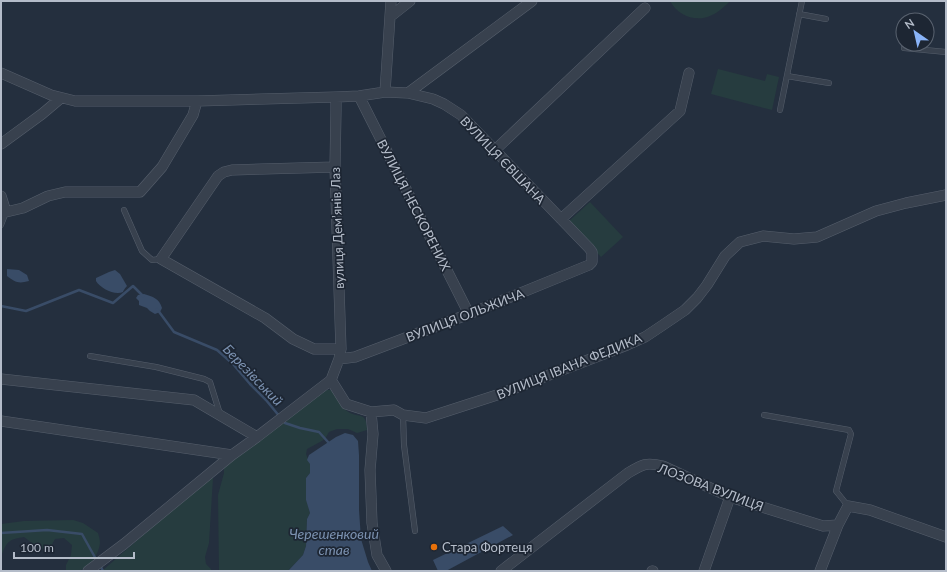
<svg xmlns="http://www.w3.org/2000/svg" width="947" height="572" viewBox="0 0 947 572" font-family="Lato,sans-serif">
<rect width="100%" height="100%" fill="#242f3e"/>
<path fill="#263c3f" d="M 670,1 L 730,1 C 725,6 719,12 712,15 C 697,23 678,16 670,1 Z
M 718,69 L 765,81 L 767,74 L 779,77 L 772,110 L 711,94 Z
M 590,202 L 623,237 L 601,257 L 568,222 Z
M 325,390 L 333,390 C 336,395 342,408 347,411 C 357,419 367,410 367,430 L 357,433 L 348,429 L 337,429 L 329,432 L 325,439 L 320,442 L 307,449 L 306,454 L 310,464 L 310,473 L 306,478 L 306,499 L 310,513 L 307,519 L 306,546 L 303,555 L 288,571 L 219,571 L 218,495 L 224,473 L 224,464 Z
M 211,476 L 213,478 L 209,543 L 205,557 L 206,564 L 211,569 L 211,571 L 102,571 Z
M 73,520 L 83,523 L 98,533 C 99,536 100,540 100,543 C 99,554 90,567 79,571 C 75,572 70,571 66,571 L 66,565 L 71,555 L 72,545 L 64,538 L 55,539 L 50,548 L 40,549 L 24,537 C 10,539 7,541 2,554 L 1,554 L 1,524 L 24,521 Z"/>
<path fill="#394c67" d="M 7,269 L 19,270 L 27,275 L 29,281 C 18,284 15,282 7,276 Z
M 115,270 L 120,274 L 127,286 C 126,287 123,291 123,292 C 115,296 100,288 96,281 L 96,278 L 109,272 Z
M 144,294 C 153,297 159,298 162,308 L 160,312 L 155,314 L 150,311 L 147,308 L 139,305 L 139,301 L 136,298 L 138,295 Z
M 345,433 L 353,435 L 358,441 L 359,455 L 359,510 L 361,539 L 368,562 L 372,571 L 288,571 L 303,555 L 306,546 L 307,519 L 310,513 L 306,500 L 306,478 L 310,473 L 310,464 L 307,460 L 309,455 L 336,437 Z
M 503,526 L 513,535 L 446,571 L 438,571 L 433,560 Z"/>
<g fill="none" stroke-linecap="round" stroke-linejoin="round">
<path stroke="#394c67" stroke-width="2.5" d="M 1,306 L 26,311 L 79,290 L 113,303 L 133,286 L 143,296
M 157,309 L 174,332 L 217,350 L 233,364 L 250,384 L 266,400 L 280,417
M 283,420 L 285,423 L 300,428 L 319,432 L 328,442
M 1,533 L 47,530 L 82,534 L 97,561
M 100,565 L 103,571"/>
<g stroke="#565f6c" stroke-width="6">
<path id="lane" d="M 799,14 L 826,19
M 904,48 L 946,52
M 787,76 L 829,83
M 780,110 L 802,1
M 124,210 L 142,251 L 152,260 L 161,259
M 1,225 L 6,212
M 90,356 L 156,367 L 204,379 L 210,382 L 220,414
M 403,415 L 404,445 L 415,531
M 764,415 L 849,430 L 851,434 L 836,491 L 848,506"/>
</g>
<g stroke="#565f6c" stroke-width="11">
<path id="street" d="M 391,16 L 410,1
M 1,73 L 51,95 L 75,101 L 197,101 L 336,97 L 359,96 L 385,92 L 408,93 L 433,99 L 444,104 L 461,115 L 589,248 L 592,252 L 592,262 L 589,265 L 469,314 L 355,357 L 339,359
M 385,92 L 391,1
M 408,93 L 532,1
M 359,96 L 469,314
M 1,144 L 42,114 L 61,98
M 495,150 L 645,8
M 335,167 L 232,170 L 224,172 L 218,176 L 161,259 L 265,318 L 293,339 L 314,349 L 341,349
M 1,196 L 6,212 L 23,208 L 48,196 L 65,192 L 140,192 L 162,167 L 193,115 L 197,101
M 561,219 L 680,111 L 689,73
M 1,379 L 194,400 L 257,437
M 331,380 L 346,404 L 371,412 L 394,410 L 403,415 L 426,418 L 500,394 L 627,345 L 645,337 L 660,327 L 685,310 L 697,298 L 707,285 L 725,256 L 740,242 L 763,236 L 794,239 L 817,237 L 876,211 L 906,203 L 946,195
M 371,412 L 373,434 L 370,470 L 372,523 L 377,555 L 386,571
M 1,421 L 232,455
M 88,571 L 124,544 L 232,455 L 257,437 L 331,380 L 339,359 L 341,349 L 335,167 L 336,110 L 336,97
M 501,571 L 628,473 C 643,464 646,462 663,466 L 730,497 L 823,526 L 838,525 L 848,506 L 870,510 L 946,537
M 652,571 L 653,571
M 704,571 L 730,497
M 820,571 L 838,525"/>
</g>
<use href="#lane" stroke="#38414e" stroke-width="5"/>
<use href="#street" stroke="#38414e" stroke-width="10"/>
</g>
<circle fill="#e8710a" stroke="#1d2633" stroke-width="1.5" cx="434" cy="547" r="4"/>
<g text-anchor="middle" stroke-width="3.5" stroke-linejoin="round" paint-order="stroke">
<g font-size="13" fill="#b4bcc9" stroke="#1d2633">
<text transform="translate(503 160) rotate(46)" y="5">ВУЛИЦЯ ЄВШАНА</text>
<text transform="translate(414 205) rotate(63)" y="5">ВУЛИЦЯ НЕСКОРЕНИХ</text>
<text transform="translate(337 228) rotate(-92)" y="5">вулиця Демʼянів Лаз</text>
<text transform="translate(465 315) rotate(-21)" y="5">ВУЛИЦЯ ОЛЬЖИЧА</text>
<text transform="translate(569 366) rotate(-22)" y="5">ВУЛИЦЯ ІВАНА ФЕДИКА</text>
<text transform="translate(711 487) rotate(21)" y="5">ЛОЗОВА ВУЛИЦЯ</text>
</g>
<g font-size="13" fill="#b4bcc9" stroke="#1d2633" text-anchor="start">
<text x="442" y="552">Стара Фортеця</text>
</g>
<g font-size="14" font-style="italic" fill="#7c92b1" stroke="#1d2633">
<text transform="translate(253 375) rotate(46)" y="5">Березівський</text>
<text x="334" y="539">Черешенковий<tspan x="334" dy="16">став</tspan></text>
</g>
</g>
<rect width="947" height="572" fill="none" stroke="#b4bcc9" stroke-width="4"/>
<g transform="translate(915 32) rotate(326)"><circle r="19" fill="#1d2633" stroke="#59626f"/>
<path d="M0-3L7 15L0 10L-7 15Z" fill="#8ab4f8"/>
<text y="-6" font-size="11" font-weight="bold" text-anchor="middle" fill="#b4bcc9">N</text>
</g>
<path d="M14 552v6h120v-6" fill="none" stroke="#b4bcc9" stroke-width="2"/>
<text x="20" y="552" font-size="12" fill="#b4bcc9" stroke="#1d2633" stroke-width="3" paint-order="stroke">100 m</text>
</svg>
